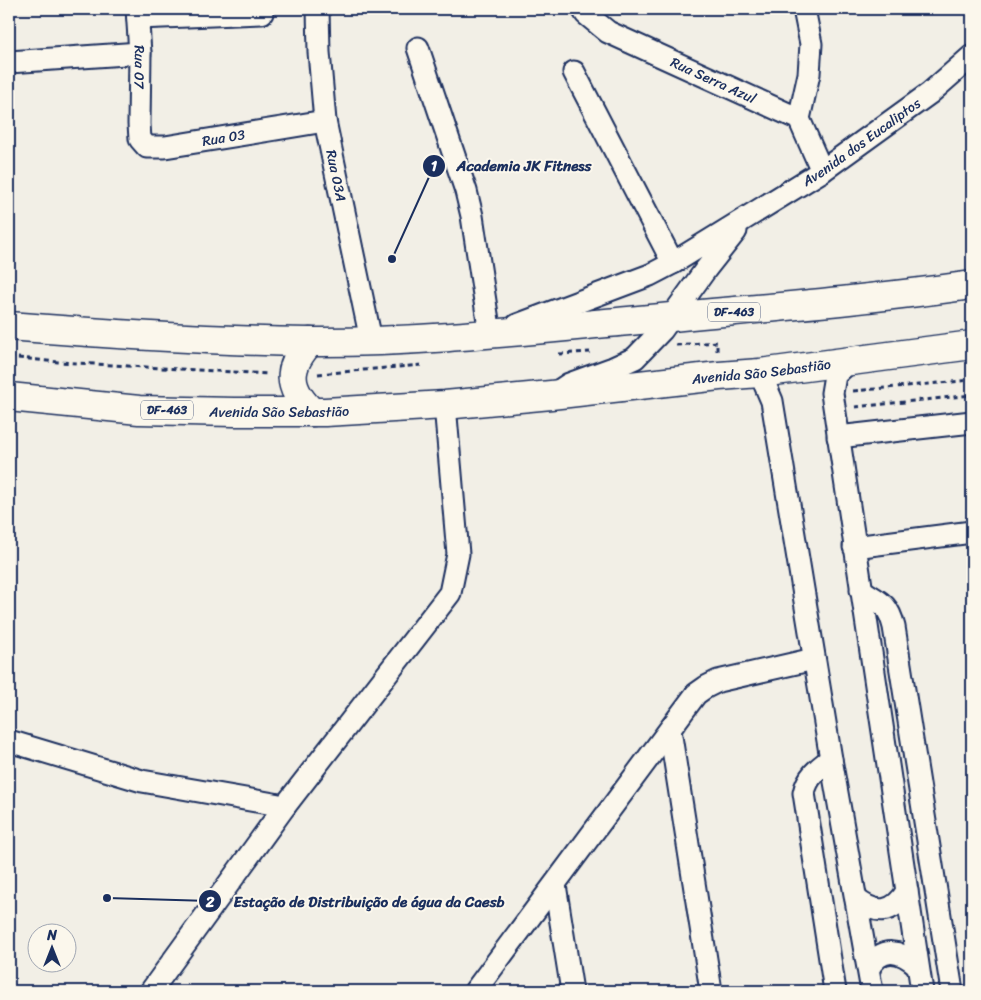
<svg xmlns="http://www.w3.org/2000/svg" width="981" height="1000" viewBox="0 0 981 1000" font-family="Sriracha,sans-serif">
<rect width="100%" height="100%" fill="#f2efe6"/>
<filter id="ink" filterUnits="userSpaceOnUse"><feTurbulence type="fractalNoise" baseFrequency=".02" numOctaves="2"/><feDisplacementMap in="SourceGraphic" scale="10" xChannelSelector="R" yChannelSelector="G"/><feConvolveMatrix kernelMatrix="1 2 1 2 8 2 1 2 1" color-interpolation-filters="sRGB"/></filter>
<g filter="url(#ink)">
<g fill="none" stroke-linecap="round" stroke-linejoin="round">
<g stroke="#1b2f5e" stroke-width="25">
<g id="minor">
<path id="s1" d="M 137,9 L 140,53 L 139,124 L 140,139 L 147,147 L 165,147 L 325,121"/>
<path id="s2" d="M 318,9 L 319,52 L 325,121 L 371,340"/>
<path id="s3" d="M 583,9 L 586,14 L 608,32 L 799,119 L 822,171"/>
<path d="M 138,18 L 262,13"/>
<path d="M 418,48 L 466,191 L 472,216 L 490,334"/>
<path d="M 9,62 L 140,53"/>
<path d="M 574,72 L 673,263"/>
<path d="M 799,119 L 809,74 L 811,44 L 804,9"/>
<path id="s4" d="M 517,325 L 650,275 L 673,263 L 822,171 L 930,93 L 972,56"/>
<path d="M 850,361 L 835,375 L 832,393 L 922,991"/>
<path d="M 760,373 L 772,401 L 831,759 L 872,991"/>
<path d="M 560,390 L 569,384 L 613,368 L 635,358 L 662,330 L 706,269 L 736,231"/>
<path d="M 838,437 L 972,422"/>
<path d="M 854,547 L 972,532"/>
<path d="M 861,590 C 880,602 888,603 894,627 L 952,991"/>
<path d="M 670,730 L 711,991"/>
<path d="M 9,741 L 142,781 L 285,806"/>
<path d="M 831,759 C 818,768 807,777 804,793 L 835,991"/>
<path d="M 555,885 L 572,991"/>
<path d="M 856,899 C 876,915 893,914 907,891"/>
<path d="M 869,968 C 882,946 900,950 917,965"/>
<path d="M 151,991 L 285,806 L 450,593 L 458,554 L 445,405"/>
<path d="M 475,991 L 696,694 L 706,687 L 718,681 L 814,659"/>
</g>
</g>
<g stroke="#1b2f5e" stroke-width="31">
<g id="major">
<path d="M 9,326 C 108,334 209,341 309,342 C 419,343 530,330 639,320 C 750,309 861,301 972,285"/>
<path d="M 310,342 C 286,368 287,388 312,412"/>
<path id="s5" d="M 9,397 L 139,410 L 234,412 L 325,412 L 445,405 L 551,395 L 719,376 L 760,373 L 972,345"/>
</g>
</g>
<path stroke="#1b2f5e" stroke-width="3" stroke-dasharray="5 4" stroke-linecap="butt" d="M 676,345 L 717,342 L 717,353
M 559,354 L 590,352
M 9,357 L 58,362 L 269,374
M 318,374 L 421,365
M 853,391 L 972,380
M 855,407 L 972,395"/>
<use href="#minor" stroke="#fbf7ec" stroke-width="21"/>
<use href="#major" stroke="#fbf7ec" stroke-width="28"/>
</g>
</g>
<g text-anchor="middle" stroke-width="4" stroke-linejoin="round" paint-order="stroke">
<g fill="#fbf7ec" stroke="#5e6b89" stroke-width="1">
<rect x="708" y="302.5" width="52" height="19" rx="4"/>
<rect x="141" y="400.5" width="52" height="19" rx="4"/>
</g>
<g font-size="12" font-weight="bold" fill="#1b2f5e">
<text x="734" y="316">DF-463</text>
<text x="167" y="414">DF-463</text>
</g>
<g font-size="14" fill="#1b2f5e" stroke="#fbf7ec">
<text dy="5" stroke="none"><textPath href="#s1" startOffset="58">Rua 07</textPath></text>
<text dy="5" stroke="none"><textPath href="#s3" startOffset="150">Rua Serra Azul</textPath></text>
<text dy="5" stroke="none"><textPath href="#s1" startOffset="218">Rua 03</textPath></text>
<text dy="5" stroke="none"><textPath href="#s4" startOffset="392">Avenida dos Eucaliptos</textPath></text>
<text dy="5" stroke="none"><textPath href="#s2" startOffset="168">Rua 03A</textPath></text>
<text dy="5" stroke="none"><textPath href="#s5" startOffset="755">Avenida São Sebastião</textPath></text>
<text dy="5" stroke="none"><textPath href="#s5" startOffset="271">Avenida São Sebastião</textPath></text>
</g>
</g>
<path fill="none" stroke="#1b2f5e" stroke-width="2" d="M392 259L434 166M107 898L210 901"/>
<g fill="#1b2f5e" stroke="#fbf7ec" stroke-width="2">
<circle cx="392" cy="259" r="5"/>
<circle cx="107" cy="898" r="5"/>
<circle cx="434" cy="166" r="12"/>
<circle cx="210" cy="901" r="12"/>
</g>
<g font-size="15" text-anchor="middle" font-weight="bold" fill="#fff">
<text x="434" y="171">1</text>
<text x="210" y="907">2</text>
</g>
<g font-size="15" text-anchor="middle" font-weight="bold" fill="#1b2f5e" stroke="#fbf7ec" stroke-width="4" stroke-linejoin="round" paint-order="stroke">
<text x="524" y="171">Academia JK Fitness</text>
<text x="369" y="907">Estação de Distribuição de água da Caesb</text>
</g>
<rect width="981" height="1000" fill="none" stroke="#fbf7ec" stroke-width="30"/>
<rect x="15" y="15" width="951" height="970" fill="none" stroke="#1b2f5e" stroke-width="2" filter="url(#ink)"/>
<g transform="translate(52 948)"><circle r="24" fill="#fbf7ec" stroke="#a1a7b3"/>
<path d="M0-4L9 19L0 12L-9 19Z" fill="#1b2f5e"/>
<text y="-8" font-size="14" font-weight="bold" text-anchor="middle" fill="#1b2f5e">N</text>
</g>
</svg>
